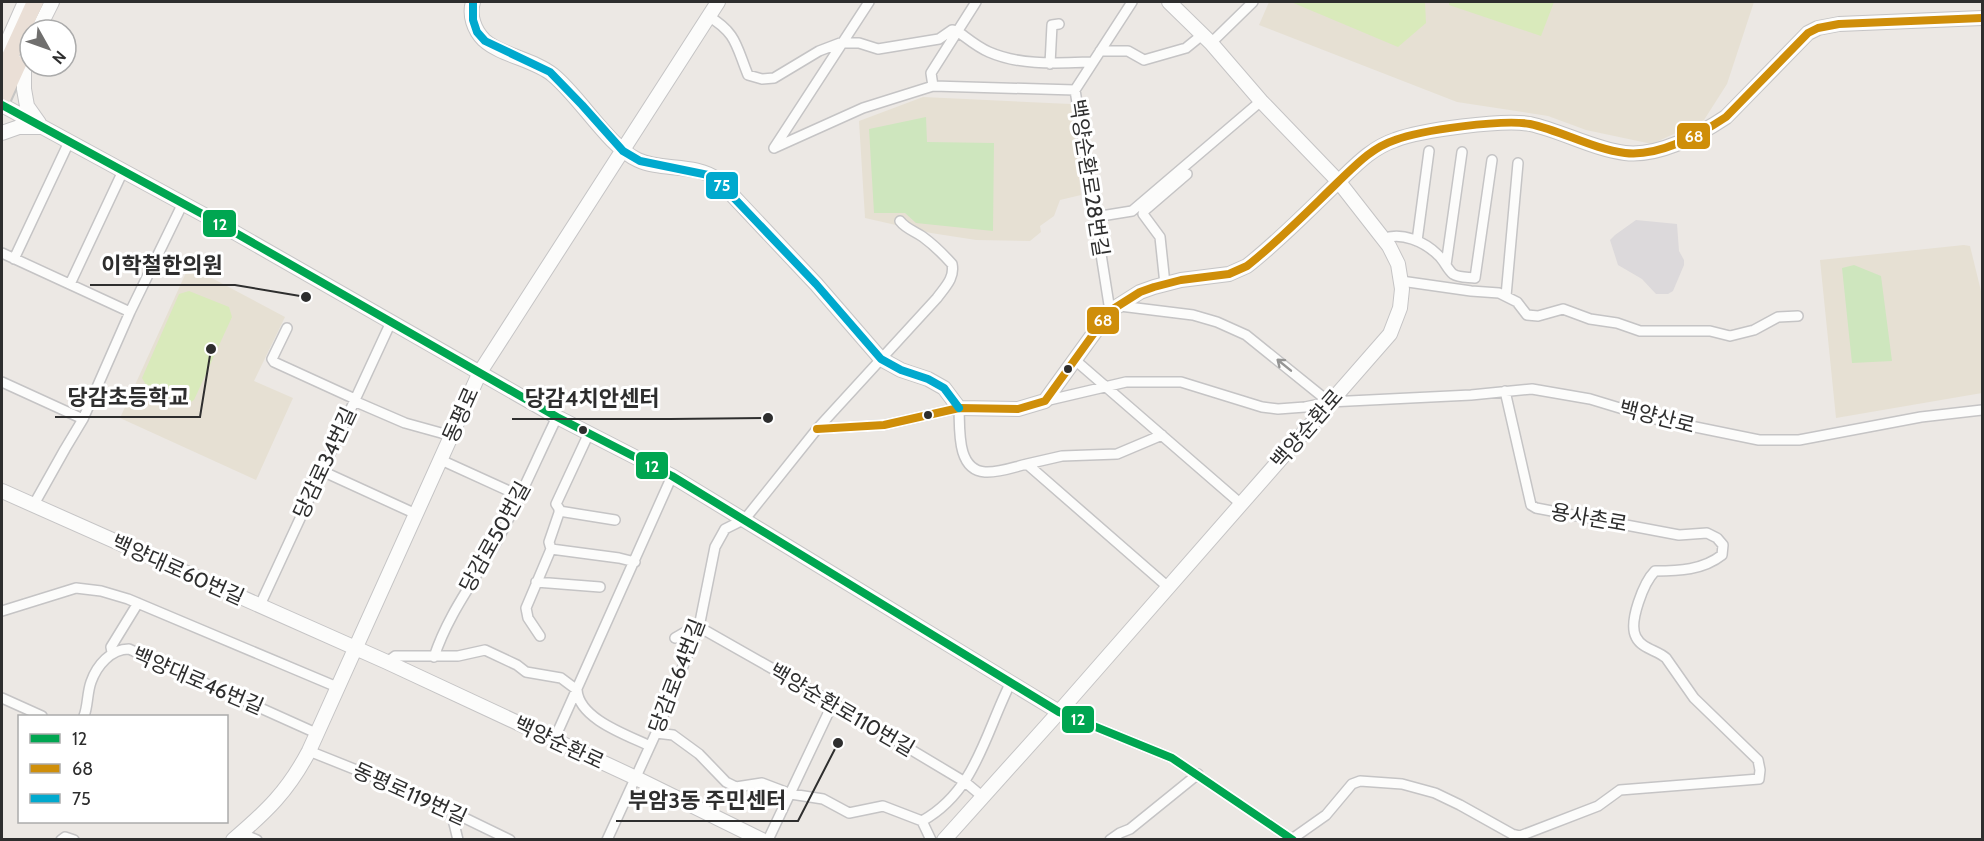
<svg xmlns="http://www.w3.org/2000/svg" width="1984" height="841" viewBox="0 0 1984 841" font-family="Cabin,'Noto Sans KR',sans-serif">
<rect width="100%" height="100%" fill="#ece8e4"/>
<path fill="#dcd9db" d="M 1636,220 L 1677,224 L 1679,251 L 1684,260 L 1684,265 L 1673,291 L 1668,294 L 1656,294 L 1642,279 L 1618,265 L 1610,240 L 1615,235 Z"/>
<path fill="#e6e0d3" d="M 1269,2 L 1754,2 L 1727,84 L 1704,120 L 1652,144 L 1586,130 L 1548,116 L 1457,102 L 1259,25 Z
M 923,97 L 1071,104 L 1081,195 L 1060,200 L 1054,216 L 1040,226 L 1041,232 L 1030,241 L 976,240 L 931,233 L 865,218 L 859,121 Z
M 1964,245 L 1970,246 L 1981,291 L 1982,307 L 1982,393 L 1836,418 L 1820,260 Z
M 189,266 L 285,317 L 254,381 L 293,398 L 256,480 L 120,418 Z"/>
<path fill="#cee6be" d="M 926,117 L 927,142 L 994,143 L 993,231 L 916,223 L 905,213 L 874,213 L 869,129 Z
M 1854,265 L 1881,276 L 1892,361 L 1852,363 L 1842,268 Z"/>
<path fill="#d9eabb" d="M 1291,2 L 1425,2 L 1426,23 L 1398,47 Z
M 1449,2 L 1554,2 L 1541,36 L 1449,5 Z
M 189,291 L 229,307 L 232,317 L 194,400 L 186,405 L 148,388 L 142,378 L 179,294 Z"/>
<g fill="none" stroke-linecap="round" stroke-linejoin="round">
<g stroke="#c5c4c5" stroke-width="12">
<path id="street" d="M 708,16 C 737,33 736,46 748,75 L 762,79 L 774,78 L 819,51 L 840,43 L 859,43 L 878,49 L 939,39 L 952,30 L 957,31 C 967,38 977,47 989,52 C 1021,66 1059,63 1093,62
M 1211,43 L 1253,2
M 1100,51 L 1128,51 L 1144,60 L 1186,48 L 1202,35
M 1050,64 L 1052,25 L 1059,24
M 933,86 L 931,73 L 976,2
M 774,148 L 863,108 L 933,86 L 1075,90
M 774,148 L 869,2
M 1095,217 L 1132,211 L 1261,101
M 1383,239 C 1401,231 1425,242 1438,255 C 1444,260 1447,269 1453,274 C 1459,278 1468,277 1475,278 L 1492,160
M 1417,241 L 1429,151
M 2,253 L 130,312
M 14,259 L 69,142
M 1446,265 L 1462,152
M 1401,281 L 1471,291 L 1499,293 L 1517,302 L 1527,315 L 1538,316 L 1563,309 L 1590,319 L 1617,323 L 1640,331 L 1710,331 L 1730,336 L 1754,330 L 1778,317 L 1798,316
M 70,284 L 123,171
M 1165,284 L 1160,237 L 1143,214 L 1144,211 L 1187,174
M 1506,296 L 1518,163
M 1120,306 L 1193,315 L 1217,322 L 1246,335 L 1329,402
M 1110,311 L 1075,90 L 1132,2
M 287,328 L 272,359 L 274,362 L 355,399
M 1075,360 L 1241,504
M 2,382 L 83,419
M 354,401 L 405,423 L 452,436
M 1045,401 L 1126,382 L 1181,382 L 1262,407 L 1278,409 L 1305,407 L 1329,402 L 1471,395 L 1532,389 L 1590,399 L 1656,419 L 1759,440 L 1799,440 L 1921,417 L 1982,410
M 817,429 L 884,425 L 959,408 C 960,428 956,470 985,472 C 999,473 1014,467 1027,464 L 1168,587
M 441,460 L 520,496
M 1027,464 L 1062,456 L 1117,454 L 1162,435
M 322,471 L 416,514
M 33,506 L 65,449 L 83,419 L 130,312 L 183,203
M 559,511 L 615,520
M 551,549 L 549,542 L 560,510 L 556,504 L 589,433
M 536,582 L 600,587
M 260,605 L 391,322
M 2,611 L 76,588 L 101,591 L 128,599 L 337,687
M 540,636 L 528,618 L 526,608 L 551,549 L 619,558 L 635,562
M 675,638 L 694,627 L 699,627 L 833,703 L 965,782 L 983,797
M 112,652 L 111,647 L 138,603
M 434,657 C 448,614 475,580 497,541 C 519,501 537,458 557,417
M 387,662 L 395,656 L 458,656 L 485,650 L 517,665 L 526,672 L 561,678 L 577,690 C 579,719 627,735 650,746
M 2,698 L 42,716
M 1059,712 L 1172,758 L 1293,840
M 84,716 C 88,706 87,693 91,682 C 97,665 111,649 129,649 L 316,733
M 656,733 L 673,735 L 699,754 L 726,782 L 736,787 L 762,783 L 791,794 L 823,799 L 849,813 L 883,806 L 922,821 L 931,840
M 554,740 L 672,476
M 309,751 L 409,791 L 510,840
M 451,811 L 458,840
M 922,821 C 976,791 985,733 1011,682
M 241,833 L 257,840
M 1292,839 L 1326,815 L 1352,784 L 1360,781 L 1402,784 L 1435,793 L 1460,805 L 1512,834 L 1520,836 L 1598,806 L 1620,790 L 1759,779 L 1760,770 L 1758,760 L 1694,698 L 1666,658 C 1657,650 1642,649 1636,637 C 1628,622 1644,582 1655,571 C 1679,571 1703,570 1722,555 L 1723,545 L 1717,538 L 1707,533 L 1679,535 L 1536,508 L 1531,505 L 1505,391
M 61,840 L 65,837 L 74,840
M 607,840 L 656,733 L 699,627 L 715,547 L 725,529 L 745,519 L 817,429 L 937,298 C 945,287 955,278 952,264 C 943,254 934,245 923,237 C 915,231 906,229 900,221
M 768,840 L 833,703
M 1110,840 L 1120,833 L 1130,829 L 1198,774"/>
</g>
<g stroke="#c5c4c5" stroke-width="16">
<path id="secondary" d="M 473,2 C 469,15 474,30 484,40 C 500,55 535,60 553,75 C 581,98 608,146 638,160 C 661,171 696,163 718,180 L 816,284 L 881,359 L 901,370 L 928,379 L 944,388 L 959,408 L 1018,409 L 1045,401 L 1110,311 L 1140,292 L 1154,287 L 1181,280 L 1229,274 L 1247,266 C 1279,241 1308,211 1337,183 C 1355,166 1371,148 1395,140 C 1421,130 1503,119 1530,124 C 1562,131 1593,149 1625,153 C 1658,157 1699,135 1726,117 L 1808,33 L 1818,28 L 1839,24 L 1982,18
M 38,30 L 52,2
M 2,54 L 25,2
M 24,61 L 24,89 L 27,106 L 39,123
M 2,105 L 206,216 L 557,417 L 672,476 L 1059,712
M 2,133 L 19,127 L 40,127
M 2,491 L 387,662 L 636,778 L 762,840
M 233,840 C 267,811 288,791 309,751 L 480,372 L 718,2
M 944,840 L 1059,712 L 1390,334 L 1400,308 L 1402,289 L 1398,264 L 1389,246 L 1339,182 L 1261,101 L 1211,43 L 1169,2"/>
</g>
<g stroke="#c6c5c4" stroke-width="20">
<path id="highway" d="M 2,74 L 35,2
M 2,99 L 18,64"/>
</g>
<use href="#street" stroke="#fcfcfb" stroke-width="9"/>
<use href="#secondary" stroke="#fcfcfb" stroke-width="14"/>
<use href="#highway" stroke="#eadfd6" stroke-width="16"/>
<g stroke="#fff" stroke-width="12">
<path id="bus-1" d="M 2,105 L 206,216 L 557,417 L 672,476 L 1059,712 L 1172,758 L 1293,840"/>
</g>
<g stroke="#fff" stroke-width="12">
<path id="bus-2" d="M 817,429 L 884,425 L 959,408 L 1018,409 L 1045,401 L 1110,311 L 1140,292 L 1154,287 L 1181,280 L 1229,274 L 1247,266 C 1279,241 1308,211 1337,183 C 1355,166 1371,148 1395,140 C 1421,130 1503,119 1530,124 C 1562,131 1593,149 1625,153 C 1658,157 1699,135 1726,117 L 1808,33 L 1818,28 L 1839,24 L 1982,18"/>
</g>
<g stroke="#fff" stroke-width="12">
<path id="bus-3" d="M 473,2 L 473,20 L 477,32 L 485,41 L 550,72 L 582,105 L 623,151 L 640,161 L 713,176 L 816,284 L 881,359 L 901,370 L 928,379 L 944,388 L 959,408"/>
</g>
<use href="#bus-1" stroke="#00a651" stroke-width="8"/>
<use href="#bus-2" stroke="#cf8e09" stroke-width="8"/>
<use href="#bus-3" stroke="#00a9ce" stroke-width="8"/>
</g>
<defs><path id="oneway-shaft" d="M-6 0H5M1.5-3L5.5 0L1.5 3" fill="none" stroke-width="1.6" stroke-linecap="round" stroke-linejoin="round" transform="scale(1.5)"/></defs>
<use stroke="#959594" href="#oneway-shaft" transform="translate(1284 365) rotate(-141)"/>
<g fill="#2e2e2e" stroke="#fff" stroke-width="2">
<circle cx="1068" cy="369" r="5"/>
<circle cx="928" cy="415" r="5"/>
<circle cx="583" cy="430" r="5"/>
</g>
<g text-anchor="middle" stroke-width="6" stroke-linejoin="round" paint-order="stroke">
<g font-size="21" fill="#2e2e2e" stroke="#fff">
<text transform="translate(1089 178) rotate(81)" y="7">백양순환로28번길</text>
<text transform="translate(461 415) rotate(-66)" y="7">동평로</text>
<text transform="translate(1657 417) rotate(14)" y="7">백양산로</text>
<text transform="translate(1307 429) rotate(-49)" y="7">백양순환로</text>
<text transform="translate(325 463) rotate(-65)" y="7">당감로34번길</text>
<text transform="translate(1589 518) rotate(10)" y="7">용사촌로</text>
<text transform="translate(495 537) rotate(-61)" y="7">당감로50번길</text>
<text transform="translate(178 570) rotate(24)" y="7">백양대로60번길</text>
<text transform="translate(677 676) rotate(-69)" y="7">당감로64번길</text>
<text transform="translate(198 681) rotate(23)" y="7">백양대로46번길</text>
<text transform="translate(842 710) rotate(30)" y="7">백양순환로110번길</text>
<text transform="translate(559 743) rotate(25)" y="7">백양순환로</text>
<text transform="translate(410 794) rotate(24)" y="7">동평로119번길</text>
</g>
</g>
<path fill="none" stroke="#2e2e2e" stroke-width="2" d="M306 297L235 285H90M211 349L200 417H55M768 418L671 419H512M838 743L798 821H616"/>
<g fill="#2e2e2e" stroke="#fff" stroke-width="2">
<circle cx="306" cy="297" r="6"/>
<circle cx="211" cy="349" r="6"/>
<circle cx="768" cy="418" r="6"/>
<circle cx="838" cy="743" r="6"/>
</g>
<g font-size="22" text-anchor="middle" font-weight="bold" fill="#2e2e2e" stroke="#fff" stroke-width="6" stroke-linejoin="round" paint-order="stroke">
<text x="162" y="273">이학철한의원</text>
<text x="128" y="405">당감초등학교</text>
<text x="592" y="406">당감4치안센터</text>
<text x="707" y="808">부암3동 주민센터</text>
</g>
<g stroke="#fff" stroke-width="2">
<rect x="1676" y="122" width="35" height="28" rx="6" fill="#cf8e09"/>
<rect x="705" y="171" width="34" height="29" rx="6" fill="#00a9ce"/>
<rect x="202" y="209" width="35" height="29" rx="6" fill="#00a651"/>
<rect x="1086" y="306" width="34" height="29" rx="6" fill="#cf8e09"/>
<rect x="635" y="451" width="34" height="29" rx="6" fill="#00a651"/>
<rect x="1061" y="705" width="34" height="29" rx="6" fill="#00a651"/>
</g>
<g font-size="16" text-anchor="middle" font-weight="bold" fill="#fff">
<text x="1694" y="142">68</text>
<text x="722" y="191">75</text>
<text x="220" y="230">12</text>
<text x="1103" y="326">68</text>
<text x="652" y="472">12</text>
<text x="1078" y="725">12</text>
</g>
<rect width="1984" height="841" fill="none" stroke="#2e2e2e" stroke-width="6"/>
<rect x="18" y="715" width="210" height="108" fill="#ffffff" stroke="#ababab" stroke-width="1.5"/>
<rect x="30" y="734" width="30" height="9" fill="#00a651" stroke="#ababab" stroke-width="1.5"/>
<text x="72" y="745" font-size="18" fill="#2e2e2e">12</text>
<rect x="30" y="764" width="30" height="9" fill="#cf8e09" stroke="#ababab" stroke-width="1.5"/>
<text x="72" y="775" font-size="18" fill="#2e2e2e">68</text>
<rect x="30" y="794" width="30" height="9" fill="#00a9ce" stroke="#ababab" stroke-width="1.5"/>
<text x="72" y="805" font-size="18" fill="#2e2e2e">75</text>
<g transform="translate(48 48) rotate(130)"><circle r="28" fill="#ffffff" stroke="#ababab" stroke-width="1.5"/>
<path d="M0-4.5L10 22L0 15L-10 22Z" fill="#706f6e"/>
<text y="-9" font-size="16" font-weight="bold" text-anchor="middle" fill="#2e2e2e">N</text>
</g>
</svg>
